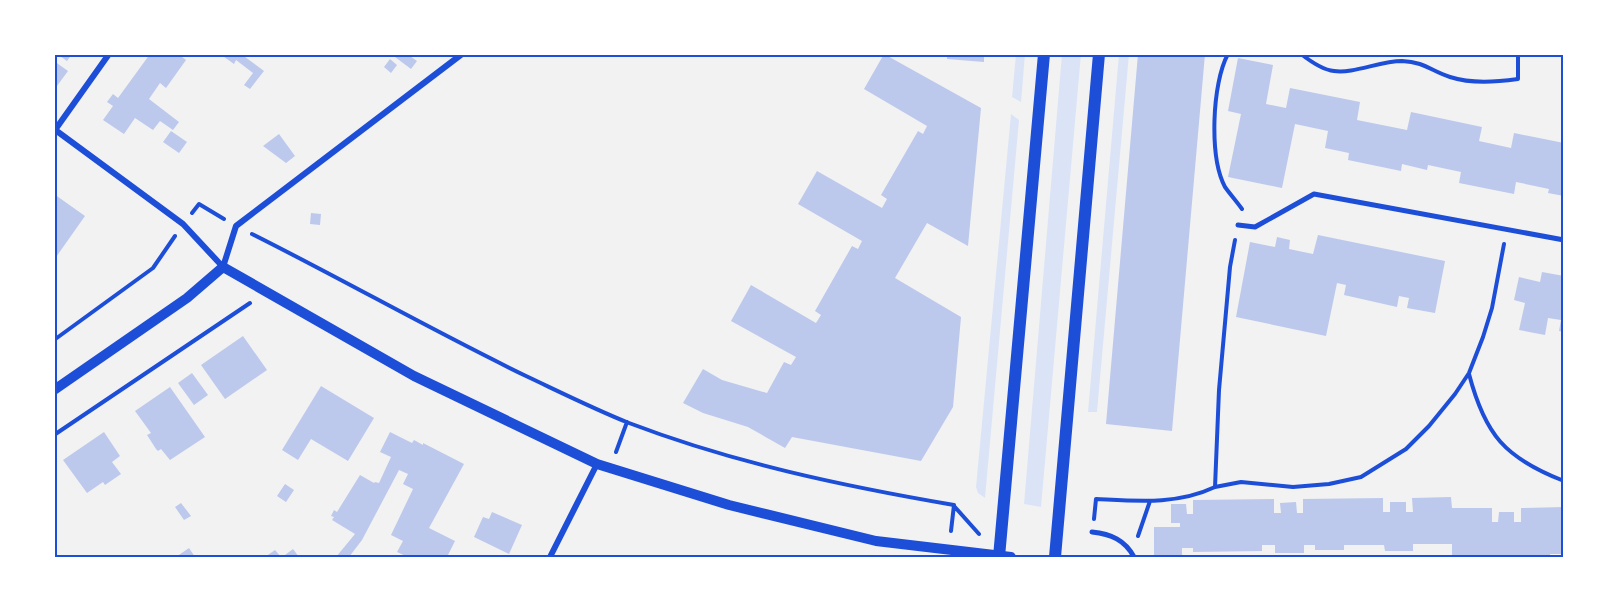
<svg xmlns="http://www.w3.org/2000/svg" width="1618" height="611" viewBox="0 0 1618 611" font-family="Jost,sans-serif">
<rect width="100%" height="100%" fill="#f2f2f2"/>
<path fill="#dbe4f7" d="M 1016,54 L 1025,54 L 1021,102 L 1012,97 Z
M 1062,54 L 1081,54 L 1041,507 L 1024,504 Z
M 1119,54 L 1129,54 L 1097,412 L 1088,412 Z
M 1011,114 L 1019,120 L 985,498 L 978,493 L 976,487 Z"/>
<path fill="#bdc9ec" d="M 57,54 L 72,54 L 67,61 Z
M 150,54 L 178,54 L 186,60 L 166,88 L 160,83 L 149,99 L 179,122 L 173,130 L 160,121 L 153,130 L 135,118 L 124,134 L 103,120 L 113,106 L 107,102 L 113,94 L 118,98 Z
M 220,54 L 241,54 L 264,71 L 250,89 L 244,85 L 253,73 L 236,60 L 234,64 Z
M 397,54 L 407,54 L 417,61 L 411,69 L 395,57 Z
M 884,54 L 981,108 L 968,246 L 927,223 L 895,278 L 961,317 L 953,407 L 921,461 L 792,437 L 785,448 L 748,427 L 703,413 L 683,403 L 703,369 L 722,380 L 767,393 L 784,362 L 791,365 L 796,357 L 731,321 L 751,285 L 816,323 L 821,315 L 815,311 L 852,246 L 858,249 L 862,241 L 798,204 L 817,171 L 882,208 L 887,199 L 881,195 L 918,131 L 923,134 L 927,126 L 864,89 Z
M 947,54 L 984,54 L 984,62 L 947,59 Z
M 1138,54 L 1205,54 L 1172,431 L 1106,424 Z
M 1238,58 L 1273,65 L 1266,104 L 1286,108 L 1290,88 L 1360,102 L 1357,120 L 1407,130 L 1411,112 L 1482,127 L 1479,141 L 1511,148 L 1514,133 L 1564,143 L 1564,196 L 1548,193 L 1549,189 L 1516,182 L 1514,194 L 1459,183 L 1461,172 L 1428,165 L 1427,170 L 1402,164 L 1401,171 L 1348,160 L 1349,153 L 1325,148 L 1328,131 L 1295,124 L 1282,188 L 1228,177 L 1241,114 L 1228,111 Z
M 390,59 L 397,65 L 391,73 L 384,67 Z
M 54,61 L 68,71 L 54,90 Z
M 171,131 L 187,142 L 179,153 L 163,142 Z
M 279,134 L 295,156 L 286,163 L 263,146 Z
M 54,194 L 85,216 L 54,260 Z
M 311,213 L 321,214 L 320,225 L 310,224 Z
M 1318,235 L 1445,261 L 1435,313 L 1407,308 L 1409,298 L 1399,296 L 1397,307 L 1344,295 L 1346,285 L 1337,283 L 1326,336 L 1236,317 L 1250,242 L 1275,247 L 1277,237 L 1290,240 L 1289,249 L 1313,254 Z
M 1542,272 L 1564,276 L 1564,332 L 1559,331 L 1561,320 L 1548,318 L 1545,335 L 1519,330 L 1525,303 L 1514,300 L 1519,277 L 1540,282 Z
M 243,336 L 267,370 L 225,399 L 201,365 Z
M 192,373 L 208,395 L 194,405 L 178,383 Z
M 321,386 L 374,418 L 348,461 L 311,439 L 298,460 L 282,450 Z
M 170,387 L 205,437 L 170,460 L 161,449 L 158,451 L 156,449 L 147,435 L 151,433 L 135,411 Z
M 104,432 L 120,456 L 112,462 L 121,474 L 105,485 L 103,482 L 87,493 L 63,460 Z
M 390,432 L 412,443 L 414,440 L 423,445 L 423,443 L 464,464 L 429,528 L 455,541 L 447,557 L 408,557 L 397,552 L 403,541 L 391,535 L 413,489 L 403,484 L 408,474 L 399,470 L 362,540 L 349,557 L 336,557 L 355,534 L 332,520 L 334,517 L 331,516 L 334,510 L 337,512 L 360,475 L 374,483 L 375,482 L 379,483 L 391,457 L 380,452 Z
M 285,484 L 294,490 L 286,502 L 277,496 Z
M 1451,497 L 1452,508 L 1492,508 L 1492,522 L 1498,522 L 1499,512 L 1514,512 L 1514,522 L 1521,522 L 1521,508 L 1564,507 L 1564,554 L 1550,554 L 1550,557 L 1464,557 L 1464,555 L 1452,555 L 1452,544 L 1413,544 L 1413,551 L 1385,551 L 1384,545 L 1344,545 L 1344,550 L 1315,550 L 1315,545 L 1304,545 L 1304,553 L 1275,553 L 1275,545 L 1262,545 L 1262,551 L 1193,552 L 1193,548 L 1182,548 L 1182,557 L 1154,557 L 1154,527 L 1180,527 L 1180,523 L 1171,523 L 1171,504 L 1186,504 L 1187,514 L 1193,514 L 1193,500 L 1274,499 L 1274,513 L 1281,513 L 1280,503 L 1296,502 L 1297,513 L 1303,513 L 1303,499 L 1383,498 L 1383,512 L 1390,512 L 1390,502 L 1406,502 L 1406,512 L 1413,512 L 1412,498 Z
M 181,503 L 191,516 L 184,520 L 175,507 Z
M 492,512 L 522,525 L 509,554 L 474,537 L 483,517 L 489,519 Z
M 189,548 L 195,557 L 176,557 Z
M 293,549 L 299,557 L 287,557 L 285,555 Z
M 275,550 L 281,557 L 265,557 Z"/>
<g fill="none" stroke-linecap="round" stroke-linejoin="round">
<path stroke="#1d4ed8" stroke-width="4" d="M 1228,54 C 1212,83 1209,157 1225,187 C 1230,194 1237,202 1242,209
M 1301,54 C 1310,61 1323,70 1334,71 C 1353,74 1380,61 1402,61 C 1425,62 1431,71 1450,77 C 1472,84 1496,82 1518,79 L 1518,54
M 192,213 L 199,204 L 224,219
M 252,234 C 344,280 433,331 526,376 C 560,392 594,409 629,423 C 734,463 843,486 954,505
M 54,340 L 153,268 L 175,236
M 1469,374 C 1485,435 1505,458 1564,481
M 54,435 L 250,303
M 616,452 L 627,422
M 1215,487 L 1241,482 L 1293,487 L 1329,484 L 1361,477 L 1406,449 L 1429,426 L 1455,394 L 1469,373 L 1483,337 L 1492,308 L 1504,244
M 954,506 L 979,534
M 1094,519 L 1096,499 C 1137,501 1177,505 1215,487 L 1219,390 L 1230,267 L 1235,240
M 951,531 L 954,505
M 1138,536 L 1150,501"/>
<path stroke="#1d4ed8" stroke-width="5" d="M 1238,225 L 1255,227 L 1314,194 L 1564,240
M 1092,532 C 1111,534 1125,540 1134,557"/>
<path stroke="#1d4ed8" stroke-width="6" d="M 54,129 L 183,224 L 223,267
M 55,130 L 109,54
M 223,267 L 236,226 L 462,54
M 550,557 L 597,464"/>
<path stroke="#1d4ed8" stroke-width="10" d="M 54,390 L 187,298 L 223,267 L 414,376 L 597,464 L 729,505 L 876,541 L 1011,557"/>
<path stroke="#1d4ed8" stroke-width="12" d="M 999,557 L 1044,54
M 1055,557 L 1099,54"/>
</g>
<rect width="1618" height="611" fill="none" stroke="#ffffff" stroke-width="111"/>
<rect x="56" y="56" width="1506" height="500" fill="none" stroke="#1d4ed8" stroke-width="2"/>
</svg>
